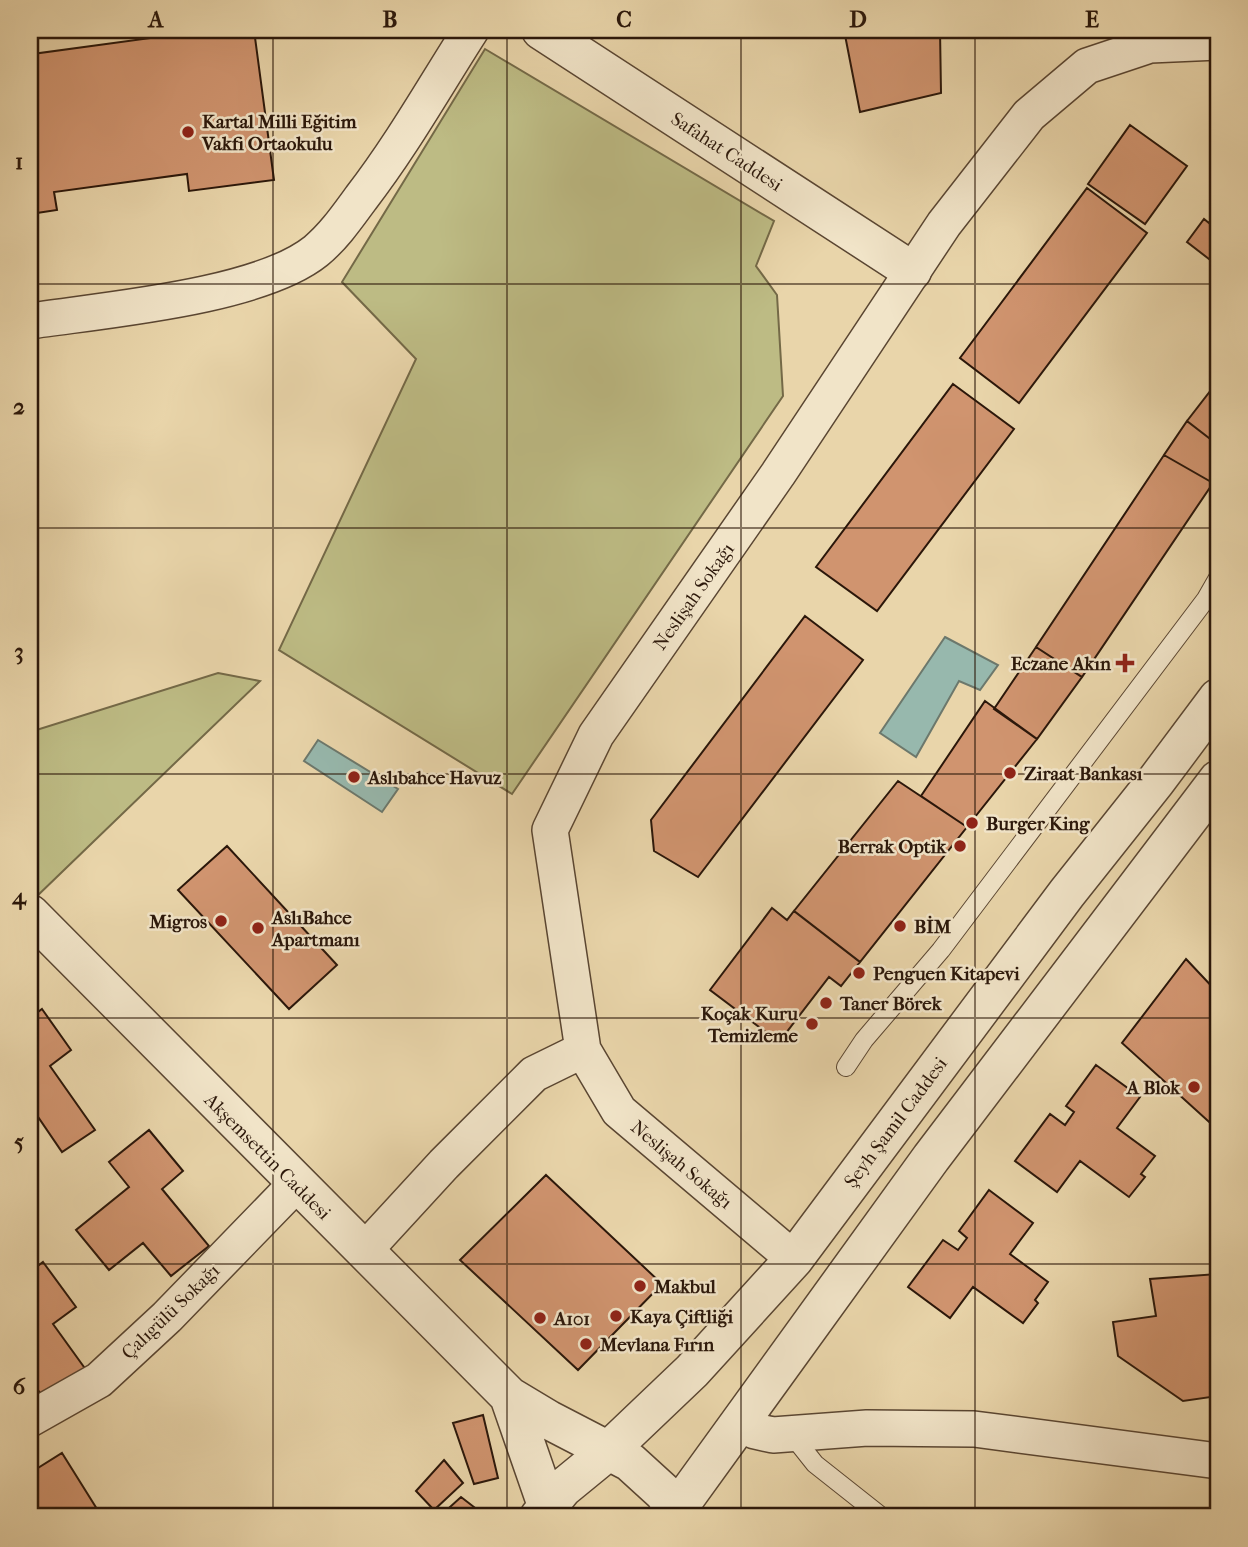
<svg xmlns="http://www.w3.org/2000/svg" width="1248" height="1547" viewBox="0 0 1248 1547" font-family="'IM FELL French Canon',serif">
<rect width="100%" height="100%" fill="#e9d5aa"/>
<filter id="stains"><feTurbulence type="fractalNoise" baseFrequency=".00286" numOctaves="4"/><feColorMatrix values="0 0 0 0 .2 0 0 0 0 .09 0 0 0 0 .02 0 0 0 .5 -.17"/></filter>
<radialGradient id="worn" r=".72"><stop offset=".6" stop-color="#630" stop-opacity="0"/><stop offset="1" stop-color="#630" stop-opacity=".3"/></radialGradient>
<path fill="#bdbb84" stroke="#746947" stroke-width="2" d="M 485,49 L 774,221 L 756,266 L 777,295 L 783,396 L 512,794 L 279,650 L 416,359 L 342,282 Z
M 218,673 L 260,681 L 35,898 L 30,888 L 30,732 Z"/>
<path fill="#97b8ad" stroke="#6c786c" stroke-width="2" d="M 945,637 L 998,665 L 980,690 L 959,681 L 916,757 L 880,733 Z
M 318,740 L 398,789 L 382,812 L 304,761 Z"/>
<path fill="#d0946f" stroke="#2b170a" stroke-width="2" d="M 172,30 L 254,30 L 274,180 L 189,191 L 187,174 L 54,192 L 57,210 L 30,214 L 30,37 L 32,54 L 173,35 Z
M 844,30 L 940,30 L 941,93 L 860,112 Z
M 1130,125 L 1187,166 L 1145,224 L 1088,184 Z
M 1087,188 L 1147,233 L 1019,403 L 960,358 Z
M 1218,210 L 1218,266 L 1187,242 L 1204,219 L 1209,223 Z
M 1218,381 L 1218,445 L 1187,421 Z
M 953,384 L 1014,429 L 877,611 L 816,567 Z
M 1187,421 L 1218,445 L 1218,476 L 1213,483 L 1164,455 Z
M 1164,455 L 1213,483 L 1082,677 L 1036,647 Z
M 805,616 L 863,660 L 698,877 L 654,851 L 651,820 Z
M 1036,647 L 1082,677 L 1037,739 L 994,709 Z
M 985,701 L 1037,739 L 967,827 L 921,796 Z
M 898,781 L 967,827 L 860,962 L 794,911 Z
M 227,846 L 337,965 L 289,1009 L 178,890 Z
M 772,908 L 787,920 L 794,911 L 860,962 L 841,986 L 829,977 L 779,1042 L 710,990 Z
M 1186,959 L 1218,993 L 1218,1130 L 1122,1043 Z
M 42,1009 L 71,1050 L 50,1066 L 95,1130 L 62,1152 L 36,1114 L 30,1118 L 30,1018 Z
M 1096,1065 L 1140,1097 L 1117,1128 L 1155,1156 L 1141,1174 L 1145,1177 L 1129,1197 L 1080,1161 L 1057,1192 L 1015,1161 L 1050,1114 L 1065,1125 L 1074,1112 L 1066,1106 Z
M 149,1130 L 183,1171 L 162,1189 L 209,1246 L 171,1276 L 143,1243 L 109,1270 L 76,1230 L 129,1187 L 109,1162 Z
M 546,1175 L 662,1284 L 578,1370 L 460,1260 Z
M 989,1190 L 1033,1223 L 1010,1254 L 1048,1282 L 1035,1300 L 1038,1303 L 1023,1323 L 973,1287 L 950,1318 L 908,1287 L 943,1240 L 958,1250 L 967,1238 L 959,1231 Z
M 1218,1195 L 1218,1274 L 1217,1274 L 1216,1197 Z
M 43,1262 L 76,1307 L 53,1324 L 89,1374 L 48,1404 L 30,1379 L 30,1272 Z
M 1217,1274 L 1218,1396 L 1183,1401 L 1118,1356 L 1113,1322 L 1156,1316 L 1150,1279 Z
M 483,1415 L 498,1478 L 474,1484 L 453,1423 Z
M 62,1453 L 102,1517 L 30,1517 L 30,1473 Z
M 444,1460 L 463,1483 L 434,1510 L 416,1491 Z
M 461,1497 L 483,1514 L 480,1517 L 439,1517 Z"/>
<g fill="none" stroke-linecap="round" stroke-linejoin="round">
<g stroke="#5a4632" stroke-width="20">
<path id="service" d="M 846,1067 L 864,1040 L 941,950 L 1206,599 L 1218,578
M 792,1435 L 815,1464 L 882,1517"/>
</g>
<g stroke="#5a4632" stroke-width="38">
<path id="minor" d="M 30,321 C 104,310 259,297 316,251 C 334,236 347,217 361,198 C 402,145 435,86 471,30
M 364,1251 L 444,1164 L 534,1074 L 583,1050
M 794,1259 L 619,1111 L 583,1050 L 550,830 L 596,735 L 778,474 L 944,224 L 1029,115 L 1087,66 L 1150,45 L 1218,42
M 30,1419 L 99,1380 L 167,1317 L 296,1184
M 739,1423 L 755,1431 L 773,1435 L 867,1428 L 974,1429 L 1218,1461"/>
</g>
<g stroke="#5a4632" stroke-width="41">
<path id="tertiary" d="M 541,30 L 912,271
M 30,914 L 509,1396 L 549,1420 L 630,1462 L 664,1493 L 679,1517
M 509,1396 L 551,1517
M 539,1517 L 563,1488 L 607,1452 L 692,1371 L 794,1259 L 1067,893 L 1156,781 L 1218,698
M 674,1517 L 675,1512 L 931,1158 L 1218,780"/>
</g>
<use href="#service" stroke="#f1e4c8" stroke-width="18"/>
<use href="#minor" stroke="#f1e4c8" stroke-width="35"/>
<use href="#tertiary" stroke="#f1e4c8" stroke-width="38"/>
</g>
<path fill="none" stroke="#2b170a" stroke-width="2" stroke-opacity="0.55" d="M 273,30 L 273,1517M 507,30 L 507,1517M 741,30 L 741,1517M 975,30 L 975,1517M 30,284 L 1218,284M 30,528 L 1218,528M 30,774 L 1218,774M 30,1018 L 1218,1018M 30,1264 L 1218,1264"/>
<g fill="#8f2418" stroke="#f1e4c8" stroke-width="2.5">
<circle cx="188" cy="132" r="7"/>
<path d="M1121.5 652.5h7v7h7v7h-7v7h-7v-7h-7v-7h7z"/>
<circle cx="1010" cy="773" r="7"/>
<circle cx="354" cy="777" r="7"/>
<circle cx="972" cy="823" r="7"/>
<circle cx="960" cy="846" r="7"/>
<circle cx="221" cy="921" r="7"/>
<circle cx="900" cy="926" r="7"/>
<circle cx="258" cy="928" r="7"/>
<circle cx="859" cy="973" r="7"/>
<circle cx="826" cy="1003" r="7"/>
<circle cx="812" cy="1024" r="7"/>
<circle cx="1194" cy="1087" r="7"/>
<circle cx="640" cy="1286" r="7"/>
<circle cx="616" cy="1316" r="7"/>
<circle cx="540" cy="1318" r="7"/>
<circle cx="586" cy="1344" r="7"/>
</g>
<g text-anchor="middle" stroke-width="5" stroke-linejoin="round" paint-order="stroke">
<g font-size="19" font-weight="bold" fill="#2b170a" stroke="#f1e4c8" text-anchor="start">
<text x="202" y="128">Kartal Milli Eğitim<tspan x="202" dy="22">Vakfı Ortaokulu</tspan></text>
<text x="1111" y="670" text-anchor="end">Eczane Akın</text>
<text x="1024" y="780">Ziraat Bankası</text>
<text x="368" y="784">Aslıbahce Havuz</text>
<text x="986" y="830">Burger King</text>
<text x="946" y="853" text-anchor="end">Berrak Optik</text>
<text x="272" y="924">AslıBahce<tspan x="272" dy="22">Apartmanı</tspan></text>
<text x="207" y="928" text-anchor="end">Migros</text>
<text x="914" y="933">BİM</text>
<text x="873" y="980">Penguen Kitapevi</text>
<text x="840" y="1010">Taner Börek</text>
<text x="798" y="1020" text-anchor="end">Koçak Kuru<tspan x="798" dy="22">Temizleme</tspan></text>
<text x="1180" y="1094" text-anchor="end">A Blok</text>
<text x="654" y="1293">Makbul</text>
<text x="630" y="1323">Kaya Çiftliği</text>
<text x="554" y="1325">A101</text>
<text x="600" y="1351">Mevlana Fırın</text>
</g>
<g font-size="19" fill="#2b170a" stroke="#f1e4c8">
<text transform="translate(727 151) rotate(33)" y="7">Safahat Caddesi</text>
<text transform="translate(693 596) rotate(-55)" y="7">Neslişah Sokağı</text>
<text transform="translate(895 1122) rotate(-53)" y="7">Şeyh Şamil Caddesi</text>
<text transform="translate(268 1156) rotate(45)" y="7">Akşemsettin Caddesi</text>
<text transform="translate(682 1164) rotate(40)" y="7">Neslişah Sokağı</text>
<text transform="translate(170 1311) rotate(-44)" y="7">Çalıgülü Sokağı</text>
</g>
</g>
<rect width="1248" height="1547" fill="none" stroke="#e9d5aa" stroke-width="77"/>
<rect x="38" y="38" width="1172" height="1470" fill="none" stroke="#2b170a" stroke-width="2.5"/>
<g font-size="23" text-anchor="middle" font-weight="bold" fill="#2b170a">
<text x="156" y="27">A</text>
<text x="390" y="27">B</text>
<text x="624" y="27">C</text>
<text x="858" y="27">D</text>
<text x="1092" y="27">E</text>
<text x="19" y="169">1</text>
<text x="19" y="414">2</text>
<text x="19" y="659">3</text>
<text x="19" y="904">4</text>
<text x="19" y="1149">5</text>
<text x="19" y="1394">6</text>
</g>
<rect width="100%" height="100%" filter="url(#stains)"/>
<rect width="100%" height="100%" fill="url(#worn)"/>
</svg>
